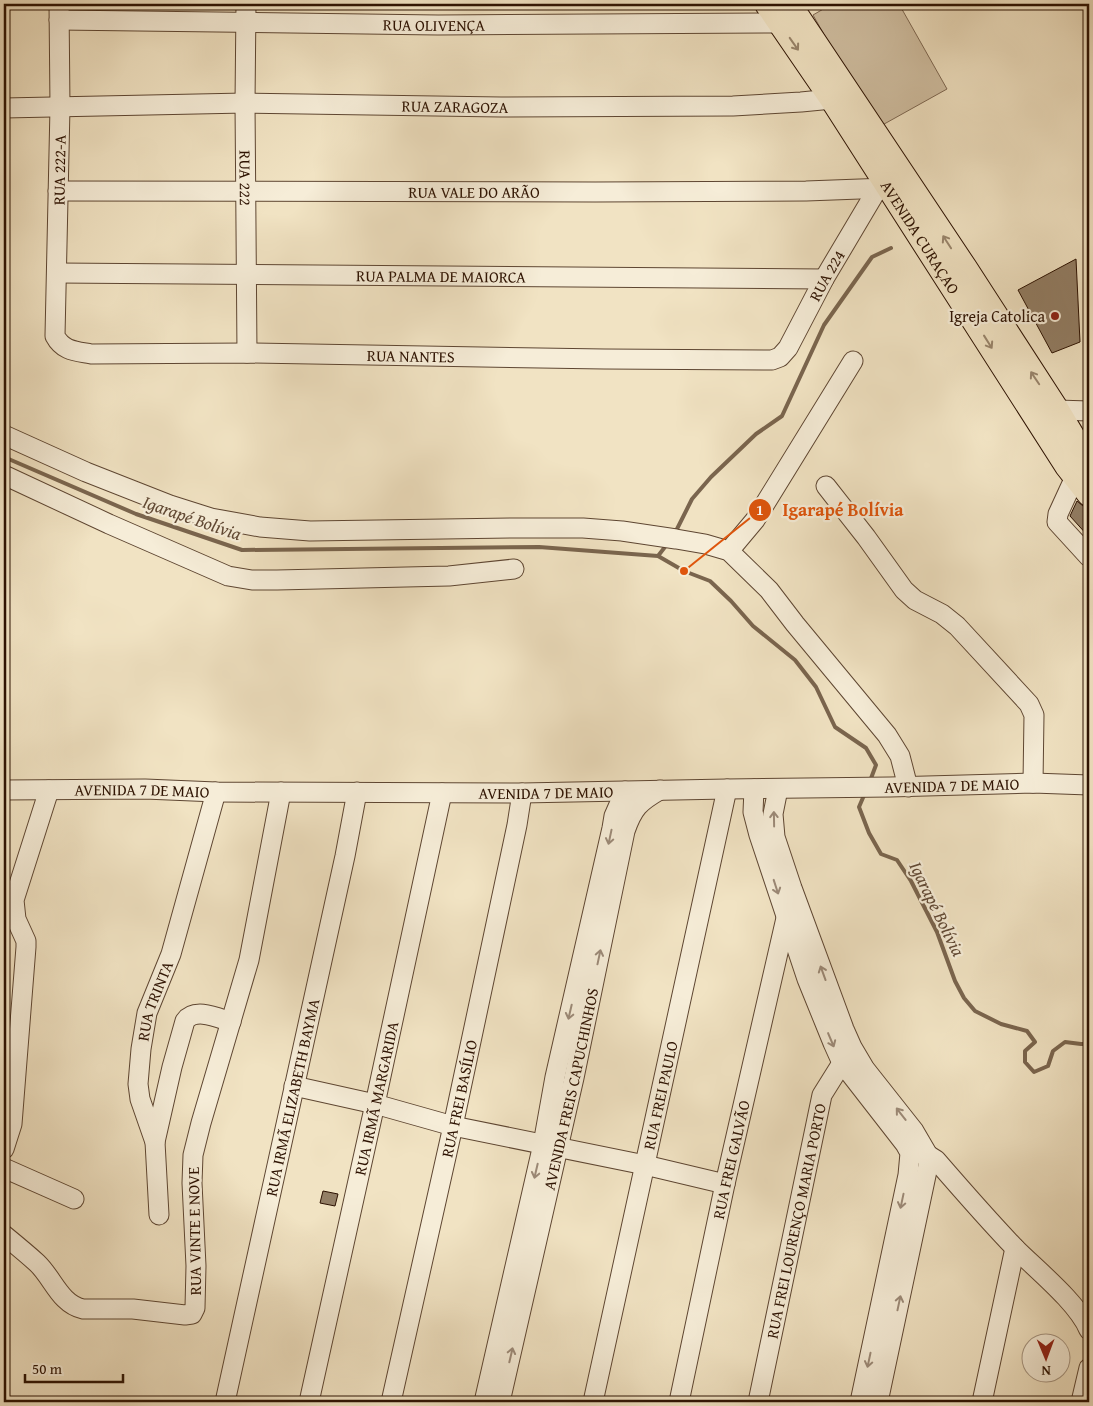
<svg xmlns="http://www.w3.org/2000/svg" width="1093" height="1406" viewBox="0 0 1093 1406" font-family="'Gentium Book Plus',serif">
<rect width="100%" height="100%" fill="#f1e3c3"/>
<filter id="stains"><feTurbulence type="fractalNoise" baseFrequency=".004" numOctaves="4"/><feColorMatrix values="0 0 0 0 .2 0 0 0 0 .09 0 0 0 0 .02 0 0 0 .5 -.17"/></filter>
<radialGradient id="worn" r=".72"><stop offset=".6" stop-color="#630" stop-opacity="0"/><stop offset="1" stop-color="#630" stop-opacity=".3"/></radialGradient>
<path fill="#d0bfa2" stroke="#7e6852" d="M 832,4 L 899,4 L 947,89 L 877,128 L 813,15 Z"/>
<g fill="none" stroke-linecap="round" stroke-linejoin="round">
<path stroke="#7a654e" stroke-width="4" d="M 4,457 L 136,514 L 242,550 L 539,547 L 658,556 L 684,571 L 710,581 L 731,601 L 753,626 L 795,660 L 816,687 L 835,727 L 866,748 L 876,765 L 870,781
M 675,533 L 692,499 L 711,477 L 756,434 L 782,416 L 824,325 L 872,257 L 891,248
M 658,556 L 668,543
M 865,793 L 859,807 L 869,833 L 881,854 L 897,860 L 911,881 L 937,932 L 955,981 L 964,998 L 975,1011 L 1001,1024 L 1027,1031 L 1035,1042 L 1025,1051 L 1025,1062 L 1034,1072 L 1048,1066 L 1053,1051 L 1065,1042 L 1081,1044 L 1089,1044"/>
</g>
<path fill="#937f66" stroke="#2d1202" d="M 1076,259 L 1080,342 L 1052,353 L 1018,290 Z
M 1077,501 L 1089,511 L 1089,537 L 1070,516 Z
M 323,1191 L 338,1194 L 335,1206 L 320,1203 Z"/>
<g fill="none" stroke-linecap="round" stroke-linejoin="round">
<g stroke="#5e4632" stroke-width="21">
<g id="minor">
<path id="s1" d="M 59,4 L 60,107 L 55,336 C 63,351 75,351 91,354 L 247,353 L 604,359 L 772,360 L 780,357 L 788,348 L 824,279 L 878,188"/>
<path id="s2" d="M 246,4 L 245,103 L 247,353"/>
<path id="s3" d="M 59,20 L 438,25 L 779,23"/>
<path id="s4" d="M 4,108 L 245,103 L 501,107 L 733,106 L 801,102 L 832,99 L 842,95"/>
<path id="s5" d="M 58,191 L 595,192 L 806,191 L 887,188"/>
<path id="s6" d="M 57,273 L 824,279"/>
<path d="M 1057,410 L 1089,411"/>
<path d="M 4,435 L 86,472 L 170,505 L 211,518 L 260,527 L 310,531 L 510,528 L 583,528 L 622,531 L 676,539 L 705,544 L 729,551 L 769,590 L 795,624 L 887,735 L 900,756 L 908,787"/>
<path d="M 4,475 L 109,524 L 228,576 L 252,580 L 277,580 L 449,576 L 514,569"/>
<path d="M 1075,477 L 1058,514 L 1057,522 L 1089,557"/>
<path d="M 826,486 L 866,537 L 904,590 L 915,600 L 942,614 L 957,626 L 1029,704 L 1034,715 L 1033,783"/>
<path d="M 729,551 L 755,520 L 853,361"/>
<path d="M 754,789 L 753,812 L 759,835 L 807,979 L 833,1043 L 842,1063 L 905,1144 L 910,1153 L 908,1175 L 860,1402"/>
<path d="M 778,789 L 773,814 L 775,837 L 792,888 L 844,1029 L 852,1047 L 865,1069 L 914,1131 L 928,1155 L 928,1166 L 878,1402"/>
<path id="s7" d="M 4,790 L 145,789 L 216,792 L 522,793 L 727,789 L 890,787 L 1033,783 L 1089,785"/>
<path d="M 294,1086 L 375,1104 L 453,1126 L 645,1165 L 725,1184"/>
<path d="M 155,1142 L 172,1067 L 185,1021 C 195,1007 218,1018 231,1022"/>
<path d="M 4,1149 L 12,1124 L 26,947 L 26,941 L 16,919 L 14,900 L 49,790"/>
<path d="M 921,1154 L 928,1155 L 936,1160 C 962,1190 988,1220 1015,1248 C 1037,1270 1078,1303 1089,1330"/>
<path d="M 4,1168 L 74,1199"/>
<path id="s8" d="M 159,1215 L 155,1142 L 140,1099 L 138,1084 L 141,1049 L 147,1013 L 171,954 L 216,792"/>
<path d="M 4,1235 C 15,1244 26,1253 37,1263 C 53,1278 60,1304 83,1309 L 133,1309 L 185,1315 L 192,1314 L 195,1308 L 196,1266 L 192,1183 L 193,1155 L 201,1123 L 249,960 L 281,792"/>
<path id="s9" d="M 225,1402 L 345,856 L 357,792"/>
<path id="s10" d="M 309,1402 L 375,1104 L 442,793"/>
<path id="s11" d="M 391,1402 L 453,1126 L 517,825 L 522,793"/>
<path d="M 484,1402 L 543,1144 L 555,1077 L 612,828 L 614,816 L 625,791"/>
<path id="s12" d="M 500,1402 L 574,1078 L 625,831 C 633,808 639,802 660,790"/>
<path id="s13" d="M 593,1402 L 727,789"/>
<path id="s14" d="M 679,1402 L 725,1184 L 786,918"/>
<path id="s15" d="M 758,1402 L 822,1095 L 847,1055"/>
<path d="M 982,1402 L 1015,1248"/>
<path d="M 1081,1402 L 1089,1368"/>
</g>
</g>
<g stroke="#2d1202" stroke-width="26">
<g id="major">
<path id="s16" d="M 767,4 L 832,99 L 1067,466 L 1089,494"/>
<path d="M 789,4 L 965,268 L 1057,410 L 1089,464"/>
</g>
</g>
<use href="#minor" stroke="#f6edd8" stroke-width="19"/>
<use href="#major" stroke="#f1e3c3" stroke-width="24"/>
</g>
<defs><path id="oneway-shaft" d="M-6 0H5M1.5-3L5.5 0L1.5 3" fill="none" stroke-width="1.6" stroke-linecap="round" stroke-linejoin="round" transform="scale(1.25)"/></defs>
<g stroke="#99856c">
<use href="#oneway-shaft" transform="translate(794 44) rotate(55)"/>
<use href="#oneway-shaft" transform="translate(947 242) rotate(-123)"/>
<use href="#oneway-shaft" transform="translate(988 342) rotate(58)"/>
<use href="#oneway-shaft" transform="translate(1035 378) rotate(-124)"/>
</g>
<g stroke="#9c8a78">
<use href="#oneway-shaft" transform="translate(774 819) rotate(-91)"/>
<use href="#oneway-shaft" transform="translate(610 837) rotate(102)"/>
<use href="#oneway-shaft" transform="translate(776 887) rotate(72)"/>
<use href="#oneway-shaft" transform="translate(599 957) rotate(-78)"/>
<use href="#oneway-shaft" transform="translate(823 973) rotate(-110)"/>
<use href="#oneway-shaft" transform="translate(570 1012) rotate(103)"/>
<use href="#oneway-shaft" transform="translate(831 1040) rotate(67)"/>
<use href="#oneway-shaft" transform="translate(901 1114) rotate(-128)"/>
<use href="#oneway-shaft" transform="translate(536 1171) rotate(103)"/>
<use href="#oneway-shaft" transform="translate(902 1201) rotate(102)"/>
<use href="#oneway-shaft" transform="translate(899 1303) rotate(-78)"/>
<use href="#oneway-shaft" transform="translate(511 1355) rotate(-77)"/>
<use href="#oneway-shaft" transform="translate(869 1360) rotate(102)"/>
</g>
<circle fill="#8f2418" stroke="#f6edd8" stroke-width="2" cx="1055" cy="316" r="5"/>
<g text-anchor="middle" stroke-width="4.5" stroke-linejoin="round" paint-order="stroke">
<g font-size="16" fill="#2d1202" stroke="#f6edd8">
<text dy="6" stroke="none"><textPath href="#s3" startOffset="375">RUA OLIVENÇA</textPath></text>
<text dy="6" stroke="none"><textPath href="#s4" startOffset="451">RUA ZARAGOZA</textPath></text>
<text transform="translate(59 170) rotate(-89)" y="6">RUA 222-A</text>
<text dy="6" stroke="none"><textPath href="#s2" startOffset="174">RUA 222</textPath></text>
<text dy="6" stroke="none"><textPath href="#s5" startOffset="416">RUA VALE DO ARÃO</textPath></text>
<text dy="6" stroke="none"><textPath href="#s16" startOffset="279">AVENIDA CURAÇAO</textPath></text>
<text dy="6" stroke="none"><textPath href="#s6" startOffset="384">RUA PALMA DE MAIORCA</textPath></text>
<text dy="6" stroke="none"><textPath href="#s1" startOffset="1158">RUA 224</textPath></text>
<text dy="6" stroke="none"><textPath href="#s1" startOffset="694">RUA NANTES</textPath></text>
<text dy="6" stroke="none"><textPath href="#s7" startOffset="948">AVENIDA 7 DE MAIO</textPath></text>
<text dy="6" stroke="none"><textPath href="#s7" startOffset="138">AVENIDA 7 DE MAIO</textPath></text>
<text dy="6" stroke="none"><textPath href="#s7" startOffset="542">AVENIDA 7 DE MAIO</textPath></text>
<text dy="6" stroke="none"><textPath href="#s8" startOffset="219">RUA TRINTA</textPath></text>
<text dy="6" stroke="none"><textPath href="#s12" startOffset="321">AVENIDA FREIS CAPUCHINHOS</textPath></text>
<text dy="6" stroke="none"><textPath href="#s13" startOffset="314">RUA FREI PAULO</textPath></text>
<text dy="6" stroke="none"><textPath href="#s9" startOffset="312">RUA IRMÃ ELIZABETH BAYMA</textPath></text>
<text dy="6" stroke="none"><textPath href="#s10" startOffset="311">RUA IRMÃ MARGARIDA</textPath></text>
<text dy="6" stroke="none"><textPath href="#s11" startOffset="311">RUA FREI BASÍLIO</textPath></text>
<text dy="6" stroke="none"><textPath href="#s14" startOffset="248">RUA FREI GALVÃO</textPath></text>
<text dy="6" stroke="none"><textPath href="#s15" startOffset="185">RUA FREI LOURENÇO MARIA PORTO</textPath></text>
<text transform="translate(194 1231) rotate(-91)" y="6">RUA VINTE E NOVE</text>
</g>
<g font-size="16" fill="#2d1202" stroke="#f6edd8" text-anchor="end">
<text x="1045" y="322">Igreja Catolica</text>
</g>
<g font-size="18" font-style="italic" fill="#614935" stroke="#f6edd8">
<text transform="translate(192 518) rotate(19)" y="6">Igarapé Bolívia</text>
<text transform="translate(937 909) rotate(64)" y="6">Igarapé Bolívia</text>
</g>
</g>
<path fill="none" stroke="#df550c" stroke-width="2" d="M684 571L760 510"/>
<g fill="#df550c" stroke="#f6edd8" stroke-width="2">
<circle cx="684" cy="571" r="5"/>
<circle cx="760" cy="510" r="12"/>
</g>
<g font-size="15" text-anchor="middle" font-weight="bold" fill="#fff">
<text x="760" y="515">1</text>
</g>
<g font-size="18" text-anchor="middle" font-weight="bold" fill="#df550c" stroke="#f6edd8" stroke-width="4.5" stroke-linejoin="round" paint-order="stroke">
<text x="843" y="516">Igarapé Bolívia</text>
</g>
<rect width="1093" height="1406" fill="none" stroke="#f1e3c3" stroke-width="20"/>
<rect x="5" y="5" width="1083" height="1396" fill="none" stroke="#2d1202" stroke-width="2.5"/>
<rect x="10" y="10" width="1073" height="1386" fill="none" stroke="#2d1202"/>
<g transform="translate(1046 1358) rotate(179)"><circle r="24" fill="#f6edd8" stroke="#a69582"/>
<path d="M0-4L9 19L0 12L-9 19Z" fill="#8f2418"/>
<text y="-8" font-size="14" font-weight="bold" text-anchor="middle" fill="#2d1202">N</text>
</g>
<path d="M25 1374v8h98v-8" fill="none" stroke="#2d1202" stroke-width="2.5"/>
<text x="32" y="1374" font-size="15" fill="#2d1202" stroke="#f6edd8" stroke-width="4" paint-order="stroke">50 m</text>
<rect width="100%" height="100%" filter="url(#stains)"/>
<rect width="100%" height="100%" fill="url(#worn)"/>
</svg>
